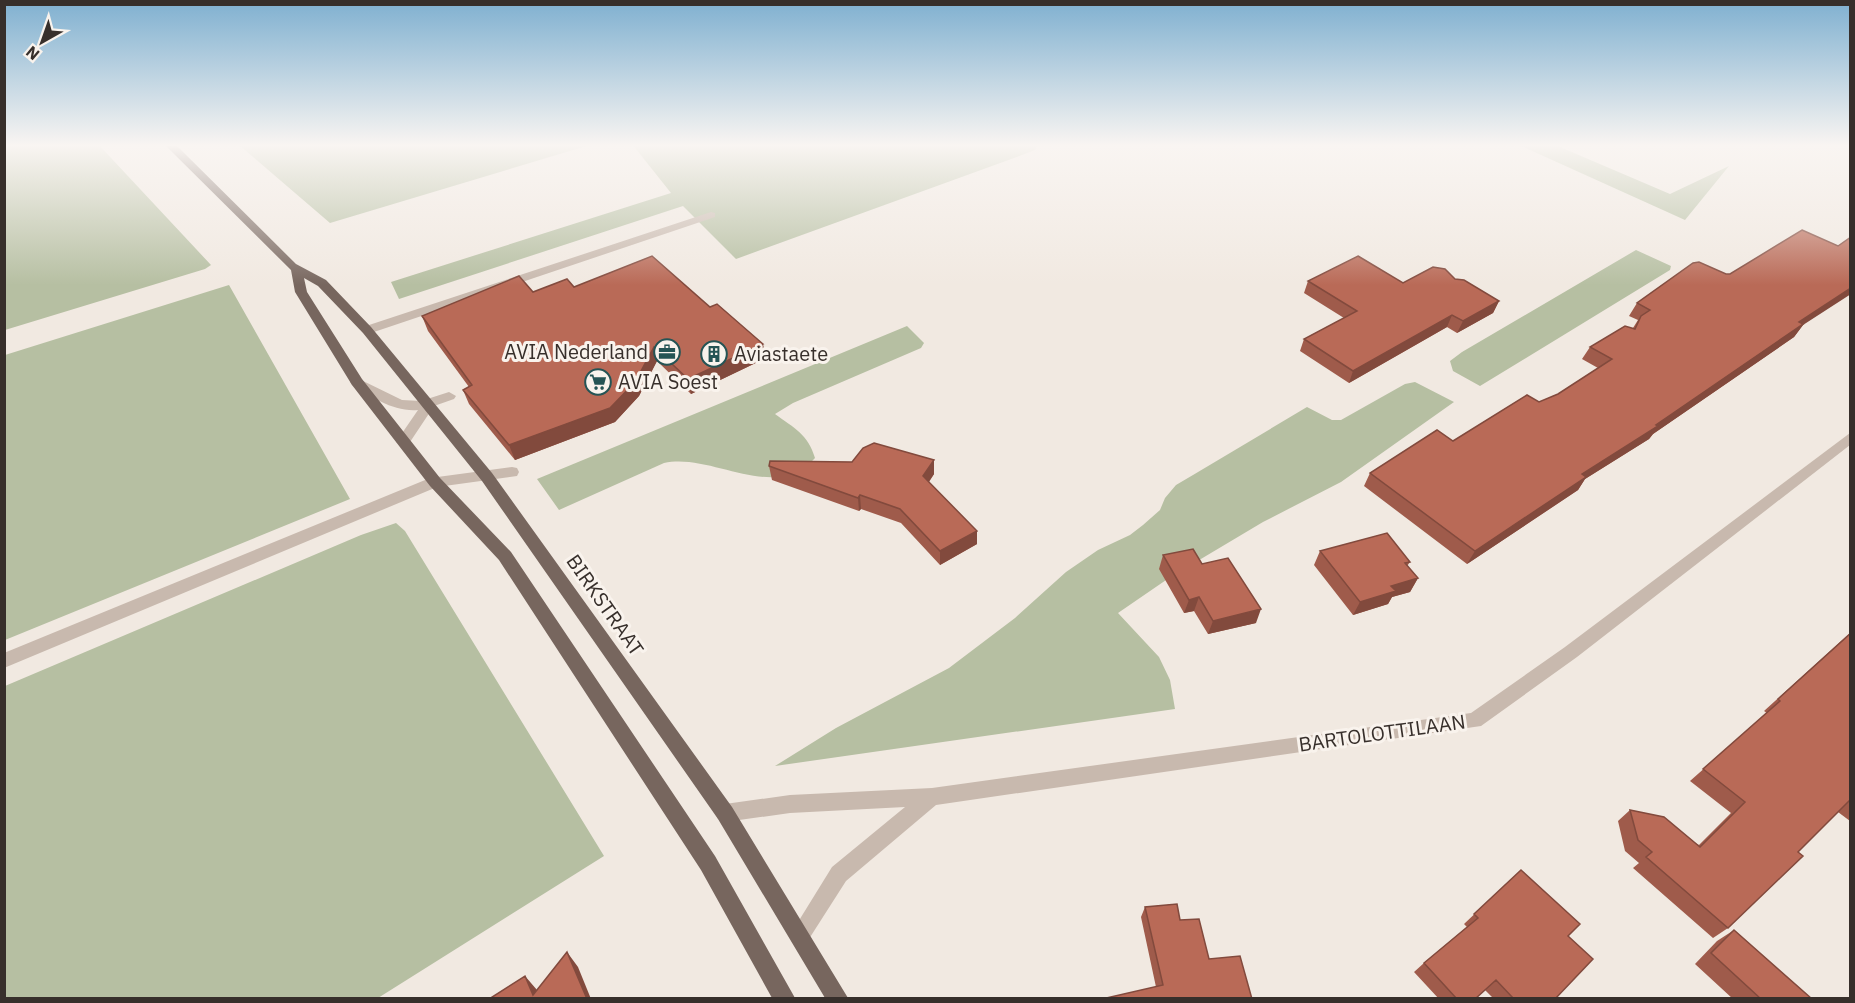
<svg xmlns="http://www.w3.org/2000/svg" width="1855" height="1003" viewBox="0 0 1855 1003" font-family="'IBM Plex Sans',sans-serif">
<rect width="100%" height="100%" fill="#f1e9e1"/>
<path fill="#b6bfa2" d="M 5,144 L 98,144 L 211,265 L 205,269 L 5,330 Z
M 238,144 L 593,144 L 330,223 Z
M 632,144 L 1038,144 L 1035,150 L 1014,158 L 736,259 L 683,206 L 399,299 L 391,282 L 671,193 Z
M 1517,144 L 1553,144 L 1670,194 L 1729,166 L 1685,220 Z
M 1636,250 L 1671,266 L 1670,270 L 1480,386 L 1453,371 L 1450,361 L 1462,352 Z
M 229,285 L 350,499 L 5,640 L 5,355 Z
M 907,326 L 924,343 L 921,348 L 793,403 L 775,414 C 794,428 808,434 815,458 C 775,504 712,452 664,463 L 559,510 L 537,479 Z
M 1415,382 L 1454,402 L 1341,482 L 1263,522 L 1169,578 L 1118,613 L 1159,657 L 1170,680 L 1175,709 L 775,766 L 836,728 L 949,668 L 1015,618 L 1066,572 L 1098,550 L 1130,535 L 1143,525 L 1160,510 L 1165,498 L 1176,485 L 1193,475 L 1307,407 L 1332,420 L 1341,420 L 1405,384 Z
M 396,523 L 405,531 L 604,856 L 378,998 L 5,998 L 5,686 L 361,535 Z"/>
<g fill="none" stroke-linecap="round" stroke-linejoin="round">
<path fill="#c8b9ae" fill-rule="evenodd" d="M 711,212 L 715,213 L 715,217 L 371,333 L 367,334 L 361,330 L 363,327 Z
M 357,378 L 402,400 L 421,401 L 449,392 L 456,396 L 454,399 L 434,406 L 408,445 L 403,447 L 396,442 L 418,410 C 393,412 372,397 352,385 L 350,382 L 352,379 Z
M 1850,433 L 1850,445 L 1577,657 L 1481,726 L 936,805 L 846,881 L 807,942 L 800,945 L 793,942 L 790,935 L 832,867 L 905,807 L 790,813 L 725,822 L 718,819 L 715,813 L 718,807 L 725,804 L 790,795 L 932,788 L 1471,713 L 1565,647 Z
M 512,467 L 517,468 L 519,472 L 517,476 L 437,487 L 4,668 L 4,653 L 430,478 Z"/>
<path fill="#77665e" fill-rule="evenodd" d="M 164,144 L 175,144 L 296,264 L 326,280 L 371,327 L 492,473 L 732,807 L 848,998 L 825,998 L 718,819 L 482,481 L 363,333 L 318,286 L 304,278 L 307,292 L 362,379 L 440,478 L 511,552 L 715,856 L 795,998 L 772,998 L 701,870 L 499,560 L 430,486 L 352,385 L 295,292 L 291,270 Z"/>
</g>
<path fill="#9f5b4b" d="M 1455,279 L 1499,301 L 1493,313 L 1457,333 L 1447,327 L 1349,383 L 1300,351 L 1304,339 L 1344,318 L 1304,293 L 1308,281 L 1403,283 Z
M 574,287 L 766,358 L 691,394 L 657,361 L 639,396 L 615,422 L 515,460 L 469,404 L 463,390 L 469,387 L 428,331 L 422,316 L 533,292 Z
M 1637,303 L 1803,325 L 1794,337 L 1653,434 L 1649,439 L 1585,479 L 1578,490 L 1467,564 L 1364,486 L 1370,473 L 1453,441 L 1558,394 L 1598,368 L 1582,359 L 1590,347 L 1633,328 L 1638,320 L 1629,316 Z
M 769,466 L 934,474 L 929,482 L 977,544 L 940,565 L 901,523 L 861,509 L 859,511 L 772,480 Z
M 1320,551 L 1410,562 L 1407,566 L 1418,578 L 1410,592 L 1392,597 L 1388,604 L 1353,615 L 1314,565 Z
M 1163,555 L 1202,564 L 1256,623 L 1208,634 L 1194,611 L 1184,613 L 1159,569 Z
M 1851,632 L 1851,820 L 1850,821 L 1838,812 L 1798,852 L 1728,928 L 1713,938 L 1633,868 L 1639,863 L 1625,851 L 1618,821 L 1630,810 L 1699,845 L 1731,813 L 1690,781 L 1767,713 L 1764,711 Z
M 1521,870 L 1568,936 L 1555,999 L 1494,999 L 1485,990 L 1475,999 L 1439,999 L 1414,972 L 1424,963 L 1467,927 L 1464,924 Z
M 1145,907 L 1180,920 L 1209,959 L 1252,999 L 1156,987 L 1141,917 Z
M 1734,930 L 1812,999 L 1733,999 L 1695,964 L 1717,941 Z"/>
<path fill="#824a3d" d="M 1851,288 L 1851,294 L 1803,325 L 1794,337 L 1653,434 L 1649,439 L 1585,479 L 1578,490 L 1467,564 L 1475,551 L 1582,474 L 1656,425 L 1799,322 Z
M 1499,301 L 1493,313 L 1457,333 L 1463,321 Z
M 1452,315 L 1447,327 L 1349,383 L 1353,371 Z
M 763,344 L 766,358 L 691,394 L 688,379 Z
M 654,347 L 657,361 L 639,396 L 615,422 L 515,460 L 509,445 Z
M 934,460 L 934,474 L 923,490 L 923,476 Z
M 860,495 L 861,509 L 859,511 L 858,498 Z
M 977,531 L 977,544 L 940,565 L 940,551 Z
M 1418,578 L 1410,592 L 1392,597 L 1388,604 L 1353,615 L 1360,602 L 1391,586 Z
M 1199,597 L 1194,611 L 1184,613 L 1189,600 Z
M 1261,609 L 1256,623 L 1208,634 L 1213,621 Z
M 567,952 L 578,967 L 591,999 L 587,999 Z
M 525,976 L 537,990 L 533,995 Z"/>
<path fill="#b96a57" stroke="#824a3d" stroke-width="1.5" d="M 1802,230 L 1838,246 L 1851,237 L 1851,288 L 1799,322 L 1803,324 L 1656,425 L 1658,426 L 1582,474 L 1586,477 L 1475,551 L 1370,473 L 1437,430 L 1453,441 L 1527,395 L 1539,402 L 1558,394 L 1612,359 L 1590,347 L 1625,326 L 1635,329 L 1641,316 L 1650,310 L 1637,303 L 1693,263 L 1699,262 L 1726,274 L 1730,274 Z
M 652,256 L 710,307 L 717,304 L 763,344 L 688,379 L 654,347 L 635,382 L 610,408 L 509,445 L 463,390 L 472,385 L 422,316 L 519,276 L 533,292 L 567,279 L 574,287 Z
M 1358,256 L 1403,283 L 1433,267 L 1445,269 L 1455,279 L 1464,280 L 1499,301 L 1463,321 L 1452,315 L 1353,371 L 1304,339 L 1357,311 L 1308,281 Z
M 874,443 L 934,460 L 923,476 L 977,531 L 940,551 L 900,509 L 860,495 L 858,498 L 769,466 L 770,461 L 852,462 L 863,448 Z
M 1387,533 L 1410,562 L 1405,563 L 1418,578 L 1391,586 L 1396,591 L 1360,602 L 1320,551 Z
M 1193,549 L 1202,564 L 1228,558 L 1261,609 L 1213,621 L 1199,597 L 1189,600 L 1163,555 Z
M 1851,633 L 1851,799 L 1798,852 L 1803,856 L 1728,928 L 1646,857 L 1652,852 L 1638,840 L 1630,810 L 1664,817 L 1700,847 L 1745,802 L 1703,769 L 1780,701 L 1778,699 Z
M 1521,870 L 1580,924 L 1568,936 L 1593,959 L 1555,999 L 1514,999 L 1496,980 L 1475,999 L 1457,999 L 1424,963 L 1478,918 L 1474,914 Z
M 1177,904 L 1180,920 L 1199,919 L 1209,959 L 1240,956 L 1252,999 L 1102,999 L 1163,985 L 1145,907 Z
M 1734,930 L 1812,999 L 1761,999 L 1711,953 Z
M 567,952 L 587,999 L 489,999 L 525,976 L 533,995 Z"/>
<linearGradient id="sky" x2="0" y2="1"><stop stop-color="#7fb0d0"/><stop offset="0.51" stop-color="#f9f5f2"/><stop offset="1" stop-color="#f9f5f2" stop-opacity="0"/></linearGradient>
<rect width="1855" height="285" fill="url(#sky)"/>
<defs>
<g id="office-ring" transform="scale(1.35)"><circle r="9.5" fill="#f9f3ed" stroke="#255455" stroke-width="1.5"/><path d="M-6-3h4V-5.5h4V-3h4V5H-6ZM-1-4.5V-3h2v-1.5ZM-6 0V1H6V0Z" fill="#255455"/></g>
<g id="building-ring" transform="scale(1.35)"><circle r="9.5" fill="#f9f3ed" stroke="#255455" stroke-width="1.5"/><path d="M-4-6H4V6H1V3H-1V6H-4ZM-2.5-4.3h1.7v1.8h-1.7ZM.8-4.3h1.7v1.8H.8ZM-2.5-1h1.7V.8h-1.7ZM.8-1h1.7V.8H.8Z" fill="#255455"/></g>
<g id="supermarket-ring" transform="scale(1.35)"><circle r="9.5" fill="#f9f3ed" stroke="#255455" stroke-width="1.5"/><path d="M-6-5.5h2.5l.6 2H6L4.5 2H-2.5L-4.4-4H-6ZM-1.5 3.2a1.3 1.3 0 1 0 .1 0ZM3 3.2a1.3 1.3 0 1 0 .1 0Z" fill="#255455"/></g>
</defs>
<g fill-rule="evenodd">
<use href="#office-ring" x="667" y="352"/>
<use href="#building-ring" x="714" y="354"/>
<use href="#supermarket-ring" x="598" y="382"/>
</g>
<g text-anchor="middle" stroke-width="6" stroke-linejoin="round" paint-order="stroke">
<g font-size="20" fill="#372f2b" stroke="#f9f3ed" text-anchor="start">
<text x="648" y="359" text-anchor="end">AVIA Nederland</text>
<text x="734" y="361">Aviastaete</text>
<text x="618" y="389">AVIA Soest</text>
</g>
<g font-size="20" fill="#372f2b" stroke="#f9f3ed">
<text transform="translate(605 605) rotate(55)" y="7">BIRKSTRAAT</text>
<text transform="translate(1382 733) rotate(-8)" y="7">BARTOLOTTILAAN</text>
</g>
</g>
<rect width="1855" height="1003" fill="none" stroke="#372f2b" stroke-width="12"/>
<g transform="translate(42 42) rotate(220)" stroke="#f9f3ed" stroke-width="4.5" paint-order="stroke">
<path d="M0-4.5L10 22L0 15L-10 22Z" fill="#372f2b"/>
<text y="-9" font-size="16" font-weight="bold" text-anchor="middle" fill="#372f2b">N</text>
</g>
</svg>
